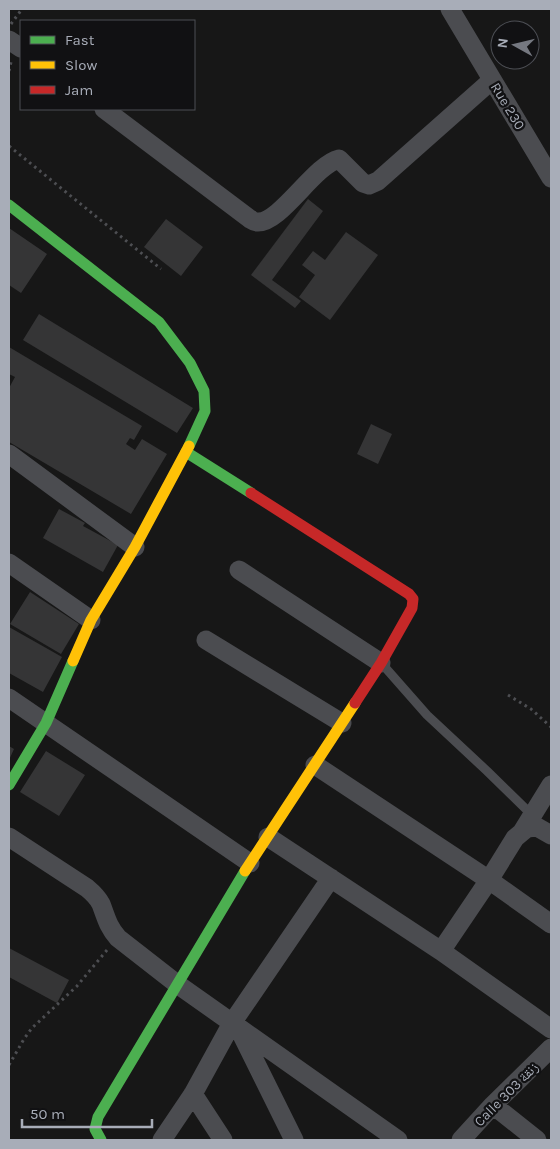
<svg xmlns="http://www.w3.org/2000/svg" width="560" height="1149" viewBox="0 0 560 1149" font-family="Karla,'Noto Naskh Arabic',sans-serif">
<rect width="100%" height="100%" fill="#171717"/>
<path fill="#353536" d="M 308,199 L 323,211 L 272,280 L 301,301 L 295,308 L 251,275 Z
M 166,219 L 203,247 L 181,276 L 144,247 Z
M 9,228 L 47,254 L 21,293 L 9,285 Z
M 346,232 L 378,255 L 330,320 L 299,297 L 315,275 L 302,265 L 313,251 L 325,260 Z
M 39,314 L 193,408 L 177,433 L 23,340 Z
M 9,347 L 142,426 L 134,440 L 130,438 L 126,444 L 135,450 L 142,439 L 167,454 L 131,514 L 9,442 L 9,388 L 15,377 L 9,374 Z
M 371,424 L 392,434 L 378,464 L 357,454 Z
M 59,509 L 85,523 L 83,526 L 118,545 L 103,572 L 43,538 Z
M 30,592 L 79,624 L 61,654 L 10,624 Z
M 9,627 L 62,657 L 43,692 L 9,673 Z
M 9,746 L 14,749 L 9,760 Z
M 46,751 L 85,775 L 59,816 L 20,792 Z
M 9,948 L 69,980 L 57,1003 L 9,977 Z"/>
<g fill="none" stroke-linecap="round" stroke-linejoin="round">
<path stroke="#4d4e52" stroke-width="3" stroke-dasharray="2.5 4" stroke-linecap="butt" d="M 11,24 L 22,9
M 9,71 L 11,62
M 9,146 L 161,269
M 508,695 L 531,709 L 551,727
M 9,1065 L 24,1039 L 32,1028 L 77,986 L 107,950"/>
<path stroke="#4b4c50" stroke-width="9" d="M 383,665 L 427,715 L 487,771 L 532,815"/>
<path stroke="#4b4c50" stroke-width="19" d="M 450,9 L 551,178
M 9,40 L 21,48
M 104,109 L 250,219 C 253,221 254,222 257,222 C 280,224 314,165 339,159 L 363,183 L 369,185 L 378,181 L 492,80
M 9,454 L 135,547
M 9,563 L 91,620
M 239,570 L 381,663
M 206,640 L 342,723
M 9,698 L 250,863
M 315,765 L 489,880 L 551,924
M 522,832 L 551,785
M 9,837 L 87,888 C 93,893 98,898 101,904 C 106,917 108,927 118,938 L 177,984 L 398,1140
M 268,837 L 441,951 L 551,1029
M 441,951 L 489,880 L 515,838 L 527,828 L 537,827 L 551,835
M 239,1029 L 294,1140
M 193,1094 L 223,1140
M 493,1105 L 537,1140
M 162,1140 L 193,1094 L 232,1023 L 331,878
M 461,1140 L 493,1105 L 551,1048"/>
<path stroke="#4caf50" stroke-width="11" d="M 9,205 L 159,322 L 190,363 L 204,391 L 205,411 L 189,446
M 186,452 L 251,493
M 9,785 L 46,723 L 73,661
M 101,1140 L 95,1129 L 98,1117 L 245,871"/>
<path stroke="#ffc107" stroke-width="11" d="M 73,661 L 91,620 L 135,547 L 189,446
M 245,871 L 355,703"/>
<path stroke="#c62828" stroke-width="11" d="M 251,493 L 409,594 L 413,599 L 412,608 L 381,663 L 355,703"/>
</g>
<g text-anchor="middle" stroke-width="4.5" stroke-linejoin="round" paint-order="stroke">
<g font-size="14" fill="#a8adb8" stroke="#111113">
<text transform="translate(508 106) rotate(59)" y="5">Rue 230</text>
<text transform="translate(506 1094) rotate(-45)" y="5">Calle 303 زنقة</text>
</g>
</g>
<rect width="560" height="1149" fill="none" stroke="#a8adb8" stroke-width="20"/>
<rect x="20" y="20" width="175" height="90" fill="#111113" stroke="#4d4f55"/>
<rect x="30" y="36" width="25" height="8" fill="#4caf50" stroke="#4d4f55"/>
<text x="65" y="45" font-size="15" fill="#a8adb8">Fast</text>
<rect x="30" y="61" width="25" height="8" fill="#ffc107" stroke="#4d4f55"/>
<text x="65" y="70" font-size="15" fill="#a8adb8">Slow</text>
<rect x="30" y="86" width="25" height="8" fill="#c62828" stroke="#4d4f55"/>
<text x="65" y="95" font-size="15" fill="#a8adb8">Jam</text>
<g transform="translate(515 45) rotate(278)"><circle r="24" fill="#111113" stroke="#4d4f55"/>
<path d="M0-4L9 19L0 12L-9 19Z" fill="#757880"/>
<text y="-8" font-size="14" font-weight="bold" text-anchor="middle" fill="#a8adb8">N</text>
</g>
<path d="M22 1119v8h130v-8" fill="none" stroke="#a8adb8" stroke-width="2.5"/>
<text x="30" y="1119" font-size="15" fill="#a8adb8" stroke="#111113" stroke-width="4" paint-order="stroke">50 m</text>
</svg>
